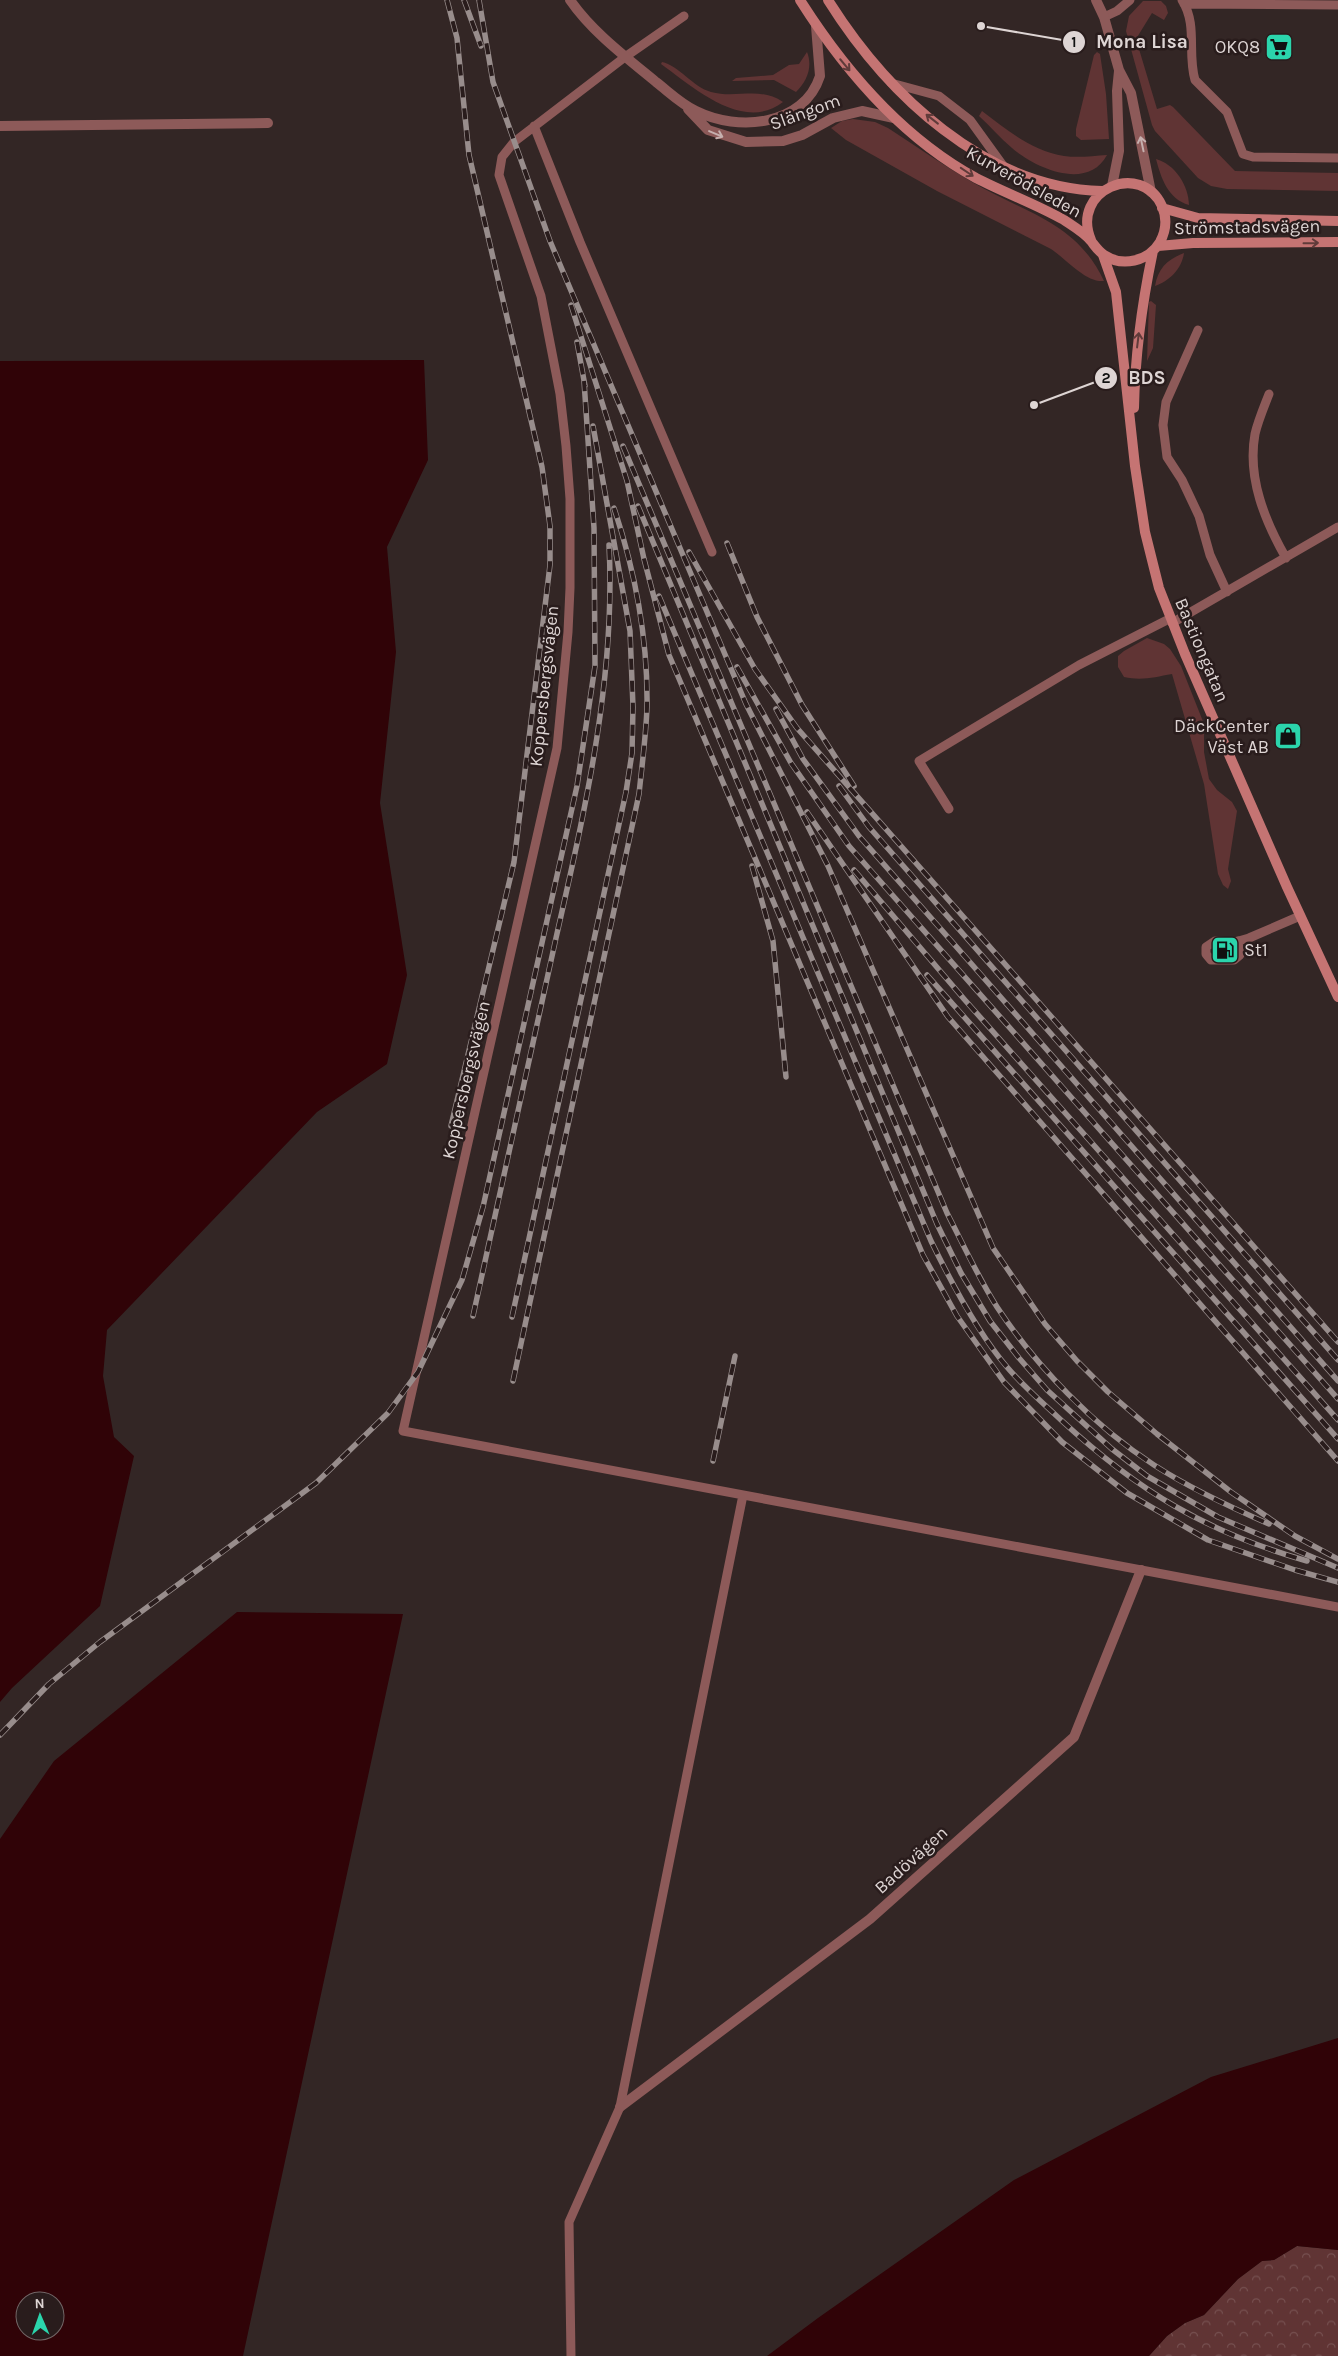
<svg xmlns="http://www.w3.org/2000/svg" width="1338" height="2356" viewBox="0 0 1338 2356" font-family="Karla,sans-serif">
<defs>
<pattern id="forest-crowns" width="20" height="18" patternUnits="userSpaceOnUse" patternTransform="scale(1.25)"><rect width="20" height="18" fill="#603434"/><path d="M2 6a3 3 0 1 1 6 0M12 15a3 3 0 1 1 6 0" fill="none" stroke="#765050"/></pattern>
</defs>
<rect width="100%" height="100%" fill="#332625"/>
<path fill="#603434" d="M 1143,1 L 1161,1 L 1166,6 L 1168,13 L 1164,20 L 1152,13 L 1136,39 L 1157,109 L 1170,105 L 1173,107 L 1235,171 L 1338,173 L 1338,191 L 1227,189 L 1211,186 L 1198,178 L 1155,131 L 1152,125 L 1126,31 L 1129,16 Z
M 807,52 C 813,67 807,81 796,92 L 774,80 L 732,81 L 736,78 L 773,75 L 789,65 L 799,64 Z
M 1097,52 L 1100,54 L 1106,94 L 1109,139 L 1081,140 L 1076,136 L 1076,129 L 1094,55 Z
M 662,62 C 678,65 693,87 711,92 C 736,99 760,86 783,102 C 743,133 693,87 661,64 Z
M 982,111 C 1007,130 1032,151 1064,156 C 1078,158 1093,156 1107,155 C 1088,191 1036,169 1012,148 C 1000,138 990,126 979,116 Z
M 853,119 L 875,122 L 888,128 C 916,146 943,165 972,182 C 1024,213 1076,221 1104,281 C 1086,283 1066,259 1051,249 L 937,191 L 846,140 L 831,128 L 842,121 Z
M 1156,159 C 1175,164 1189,186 1189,205 C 1168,199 1161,178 1156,159 Z
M 1184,253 C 1182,268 1170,281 1155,286 C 1158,268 1168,259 1184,253 Z
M 1151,301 L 1156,305 L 1153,348 L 1147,361 L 1149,302 Z
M 1147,638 L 1164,644 L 1170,649 L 1181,666 L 1204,724 L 1204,752 L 1209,779 L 1217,790 L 1232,802 L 1237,811 L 1228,869 L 1231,881 L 1228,889 L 1223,885 L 1218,874 L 1204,784 L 1172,674 C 1155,677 1142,681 1124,677 L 1118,667 L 1118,656 L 1124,651 Z"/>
<path fill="url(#forest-crowns)" d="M 1297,2246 L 1338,2250 L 1338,2356 L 1149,2356 L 1167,2336 L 1185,2323 L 1204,2315 L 1238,2279 L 1262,2261 L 1274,2260 Z"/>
<path fill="#300307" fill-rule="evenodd" d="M 424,360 L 428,460 L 387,547 L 396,652 L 380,803 L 407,975 L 387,1064 L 317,1112 L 107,1330 L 103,1376 L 114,1437 L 134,1456 L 100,1606 L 12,1688 L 0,1702 L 0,361 Z
M 237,1612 L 403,1614 L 243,2356 L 0,2356 L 0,1839 L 54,1761 ZM 25,2301 L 55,2301 L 55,2331 L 25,2331 Z
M 1338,2038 L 1338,2250 L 1297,2246 L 1274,2260 L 1262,2261 L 1238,2279 L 1204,2315 L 1185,2323 L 1167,2336 L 1149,2356 L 767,2356 L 818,2318 L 1014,2180 L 1211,2077 Z"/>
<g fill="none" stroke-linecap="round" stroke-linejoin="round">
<path stroke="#8d5a59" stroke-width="9" d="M 1182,0 C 1198,25 1187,53 1195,80 L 1227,112 L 1243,154 L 1253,157 L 1338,158
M 1184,4 L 1338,5
M 684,16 L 625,57 L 514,142 L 502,157 L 499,175 L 541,296 L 560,394 L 566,446 L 570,499 L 570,588 L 568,632 L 557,748 L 403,1431 L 1338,1607
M 1104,17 L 1117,11 L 1130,0
M 891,83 L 939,96 L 970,120 L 1004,167
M 534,126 L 580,242 L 712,552
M 1198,330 L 1166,402 L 1163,425 L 1167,457 L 1182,480 L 1199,516 L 1210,555 L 1227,592
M 1269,394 C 1264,407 1258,421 1255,434 C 1247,478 1265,521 1286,558
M 1172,623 L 1338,527
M 949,809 L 919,761 L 1079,665 L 1171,618
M 1238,941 L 1240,955 L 1234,960 L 1211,960 L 1206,954 L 1206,947 L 1215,941 L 1235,942 L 1249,938 L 1300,916
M 571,2356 L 569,2222 L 620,2107 L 743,1495"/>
<path stroke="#8d5a59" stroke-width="10" d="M 570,0 C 592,32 627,58 656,82 C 669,92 681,104 696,111 C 738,132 804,126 820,76 L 816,26
M 1096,0 L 1104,17 L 1119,70 L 1131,93 L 1151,192
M 688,109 L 708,130 L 746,142 L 783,141 L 802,135 L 833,118 L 862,111 L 894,118
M 0,126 L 268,123
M 1112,186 L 1119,151 L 1117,91 L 1119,71
M 620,2107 L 870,1919 L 1074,1737 L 1141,1570"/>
<path stroke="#c57473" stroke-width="10" d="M 800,0 C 845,71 901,137 976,178 C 1005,193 1036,204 1064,220 C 1073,226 1085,233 1091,241 C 1095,246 1098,251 1104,255 C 1122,267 1148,262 1160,242 C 1166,231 1167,218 1162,206 C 1141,160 1070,190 1091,240
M 828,0 C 887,94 985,188 1102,191
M 1162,208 L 1198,218 L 1338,221
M 1158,246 L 1193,243 L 1338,242
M 1103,255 L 1116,292 L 1135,466 L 1145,532 L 1159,588 L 1185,654 L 1287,887 L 1338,997
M 1134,408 C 1135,355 1142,303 1153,251"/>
<g stroke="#988d8c" stroke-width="5.5">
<path id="rail" d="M 447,0 L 457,38 L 469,155 L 542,467 L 550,526 L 550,565 L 514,862 L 451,1126
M 464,0 L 481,46
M 479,0 L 493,82 L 550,241 L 746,704 L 828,866 L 993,1248 L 1045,1324 L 1077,1361 L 1108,1392 L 1157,1434 L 1231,1492 L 1295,1536 L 1338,1559
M 571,305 L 627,481 L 644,559 L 669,655 L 923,1255 L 957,1316 L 1004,1382 L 1062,1442 L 1127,1493 L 1208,1540 L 1295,1570 L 1338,1582
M 577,342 L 585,386
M 623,446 L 947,1213 C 963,1244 978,1277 997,1307 C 1036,1366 1095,1427 1154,1465 C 1191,1489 1230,1507 1269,1524
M 638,506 L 937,1224 L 961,1273 L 990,1321 L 1019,1358 L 1047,1390 L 1112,1449 L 1147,1476 L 1218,1517 L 1338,1568
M 727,543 L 757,617 L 802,705 L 854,786
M 689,552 L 755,669 L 797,728 L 1338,1342
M 659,596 L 931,1241 C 951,1282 977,1332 1007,1367 C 1023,1386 1043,1403 1061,1420 C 1138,1491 1206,1532 1307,1561
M 737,667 L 791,763 L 849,846 L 1338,1399
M 776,709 L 803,759 L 859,836 L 1338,1381
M 839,786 L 869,827 L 1338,1360
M 807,812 L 948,1017 L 1338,1461
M 752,866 L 773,941 L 786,1077
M 854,870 L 964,999 L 1338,1420
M 927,975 L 1338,1439
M 473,1316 C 501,1190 528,1064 556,938 C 585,810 616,677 609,545
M 512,1317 L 626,792 L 632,753 L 633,707 L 630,631 L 593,426
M 513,1381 L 639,794 C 642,765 646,736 647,707 C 648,640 635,571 614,508
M 713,1461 L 735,1356
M 0,1735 L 49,1684 L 100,1642 L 316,1483 L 388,1413 L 418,1372 L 462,1280 L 483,1207 L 577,786 L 595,666 L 594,528 L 584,381"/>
</g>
<use href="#rail" stroke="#291c1c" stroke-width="4" stroke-dasharray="11" stroke-linecap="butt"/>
</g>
<defs><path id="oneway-shaft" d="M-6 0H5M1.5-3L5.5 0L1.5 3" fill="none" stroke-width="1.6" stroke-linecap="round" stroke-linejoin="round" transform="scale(1.25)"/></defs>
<g stroke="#603b3a">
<use href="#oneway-shaft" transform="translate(845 65) rotate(50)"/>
<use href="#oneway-shaft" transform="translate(932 119) rotate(-142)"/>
<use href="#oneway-shaft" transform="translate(967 172) rotate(34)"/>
<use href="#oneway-shaft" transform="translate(1311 243) rotate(-1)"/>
<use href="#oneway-shaft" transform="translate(1138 340) rotate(-83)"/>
</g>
<g stroke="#c6b0af">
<use href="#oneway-shaft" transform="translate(716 134) rotate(23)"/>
<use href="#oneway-shaft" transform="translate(1142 144) rotate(-102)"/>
</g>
<defs>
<g id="supermarket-square" transform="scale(1.4375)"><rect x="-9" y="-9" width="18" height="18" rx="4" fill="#2bd5ac" stroke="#291c1c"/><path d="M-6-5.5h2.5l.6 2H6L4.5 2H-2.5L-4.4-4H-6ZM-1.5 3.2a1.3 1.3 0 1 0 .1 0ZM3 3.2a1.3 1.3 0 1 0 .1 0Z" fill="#111"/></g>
<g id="shop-square" transform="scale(1.4375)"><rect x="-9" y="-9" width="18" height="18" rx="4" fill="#2bd5ac" stroke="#291c1c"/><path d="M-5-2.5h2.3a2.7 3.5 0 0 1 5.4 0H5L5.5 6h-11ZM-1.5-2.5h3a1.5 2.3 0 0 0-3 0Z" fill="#111"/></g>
<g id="fuel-square" transform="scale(1.4375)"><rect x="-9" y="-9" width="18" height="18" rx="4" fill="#2bd5ac" stroke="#291c1c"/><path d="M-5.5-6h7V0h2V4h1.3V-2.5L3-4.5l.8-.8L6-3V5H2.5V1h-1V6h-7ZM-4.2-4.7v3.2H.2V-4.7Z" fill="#111"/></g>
</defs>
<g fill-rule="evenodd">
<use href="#supermarket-square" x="1279" y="47"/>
<use href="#shop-square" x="1288" y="736"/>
<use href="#fuel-square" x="1225" y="950"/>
</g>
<g text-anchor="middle" stroke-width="5" stroke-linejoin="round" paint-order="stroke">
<g font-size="18" fill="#ded5d4" stroke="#291c1c" text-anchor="end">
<text x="1260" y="53">OKQ8</text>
<text x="1269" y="732">DäckCenter<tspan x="1269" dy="21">Väst AB</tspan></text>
<text x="1244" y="956" text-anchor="start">St1</text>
</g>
<g font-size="18" fill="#ded5d4" stroke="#291c1c">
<text transform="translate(805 112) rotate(-20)" y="6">Slängom</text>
<text transform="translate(1024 182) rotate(29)" y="6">Kurverödsleden</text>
<text transform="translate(1247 227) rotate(-1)" y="6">Strömstadsvägen</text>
<text transform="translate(1202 650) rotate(67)" y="6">Bastiongatan</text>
<text transform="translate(544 686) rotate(-84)" y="6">Koppersbergsvägen</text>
<text transform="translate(466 1080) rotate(-77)" y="6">Koppersbergsvägen</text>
<text transform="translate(911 1860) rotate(-42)" y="6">Badövägen</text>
</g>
</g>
<path fill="none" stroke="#ded5d4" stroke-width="2" d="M981 26L1074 42M1034 405L1106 378"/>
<g fill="#ded5d4" stroke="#291c1c" stroke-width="2">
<circle cx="981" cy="26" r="5"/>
<circle cx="1034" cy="405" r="5"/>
<circle cx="1074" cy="42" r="12"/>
<circle cx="1106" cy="378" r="12"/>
</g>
<g font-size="15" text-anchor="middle" font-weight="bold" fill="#111">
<text x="1074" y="47">1</text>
<text x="1106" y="383">2</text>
</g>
<g font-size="19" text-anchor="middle" font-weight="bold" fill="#ded5d4" stroke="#291c1c" stroke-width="5" stroke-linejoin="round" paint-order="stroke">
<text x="1142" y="48">Mona Lisa</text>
<text x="1147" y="384">BDS</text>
</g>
<g transform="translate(40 2316) rotate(358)"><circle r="24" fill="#291c1c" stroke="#716666"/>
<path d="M0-4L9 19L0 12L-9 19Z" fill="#2bd5ac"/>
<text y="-8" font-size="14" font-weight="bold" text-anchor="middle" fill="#ded5d4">N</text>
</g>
</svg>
